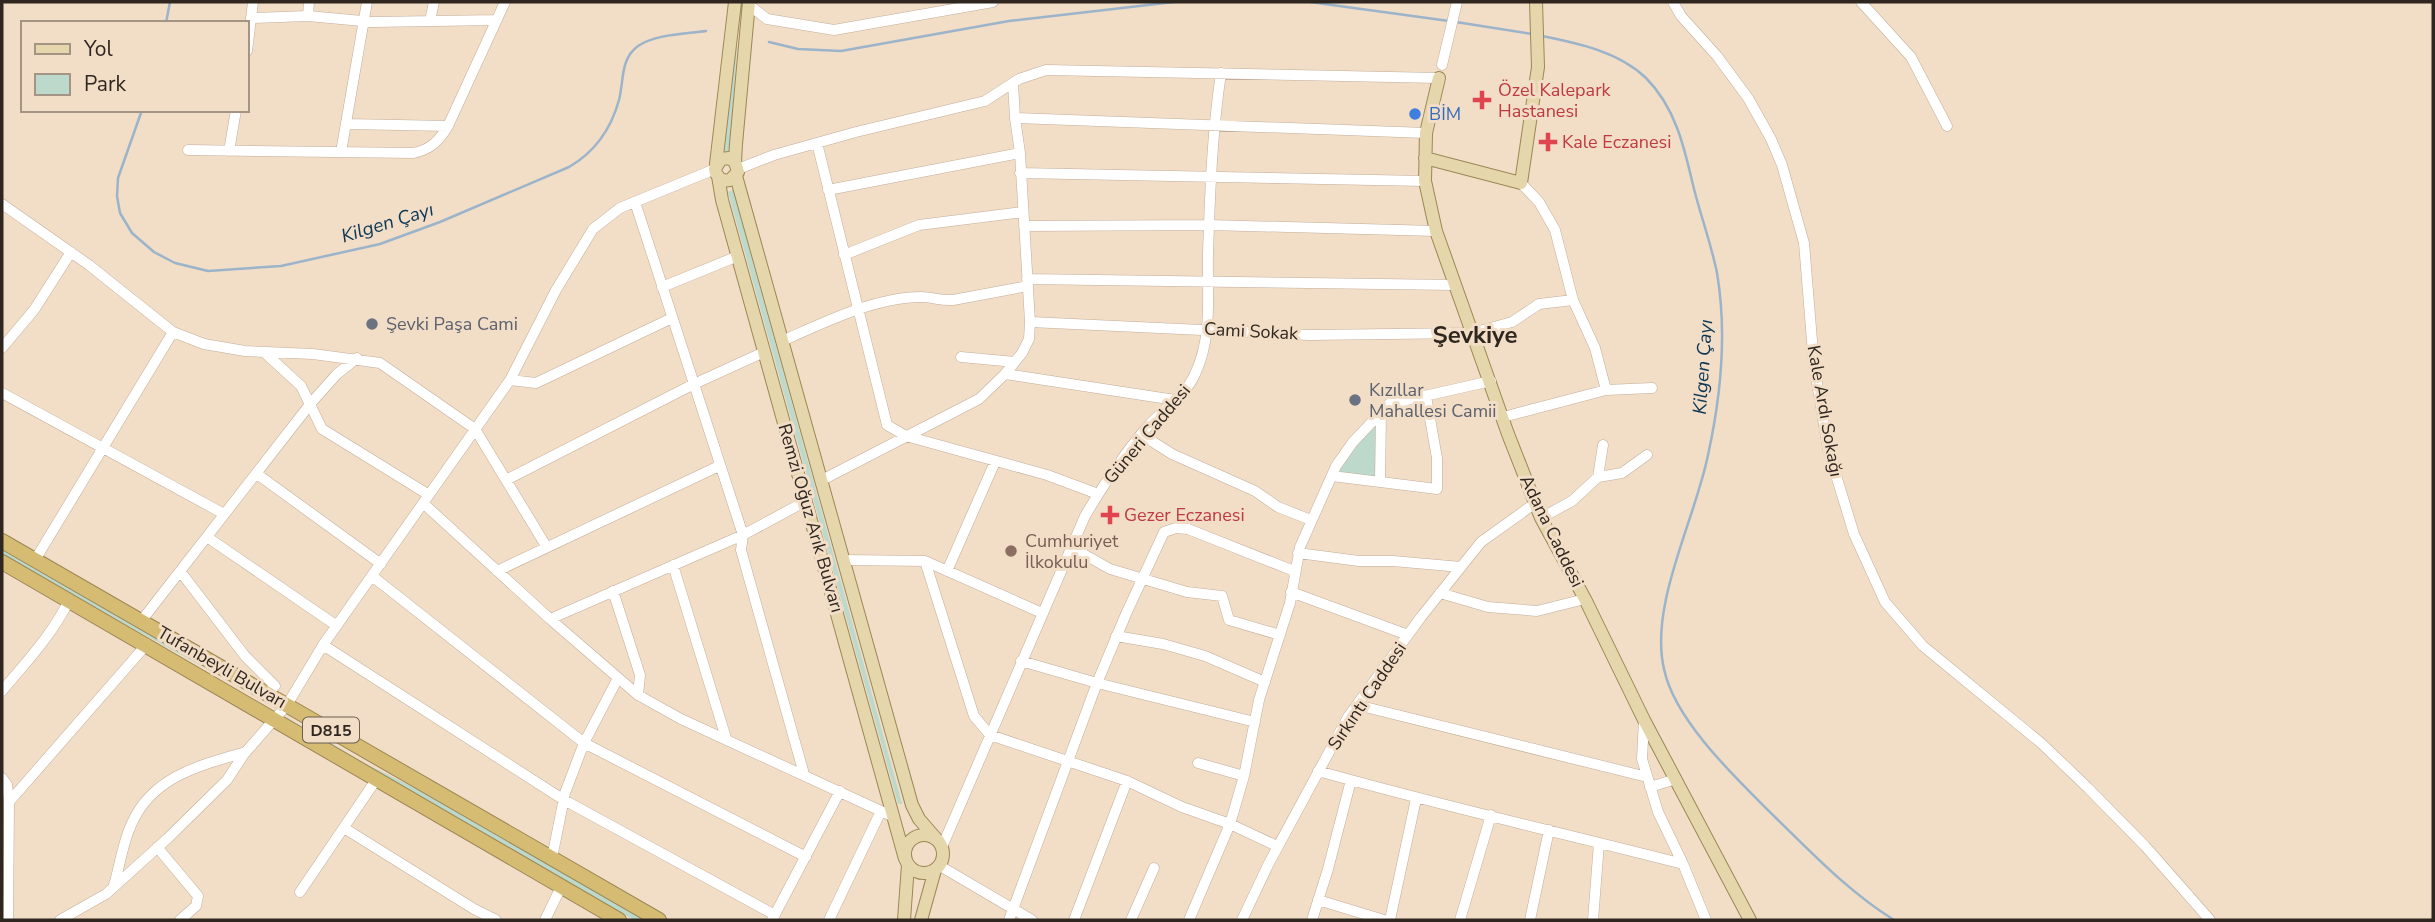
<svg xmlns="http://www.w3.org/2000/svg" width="2435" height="922" viewBox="0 0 2435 922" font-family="'Nunito Sans',sans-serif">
<rect width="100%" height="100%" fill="#f2ddc7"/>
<path fill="#bcd9cb" d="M 735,46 L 737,46 L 730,151 L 723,151 Z
M 733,190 L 902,803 L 902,804 L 898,804 L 728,192 Z
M 1378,422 L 1376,477 L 1339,474 L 1345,457 Z
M 2,548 L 262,699 L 132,628 L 2,554 Z
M 286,717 L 368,765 L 421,791 L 646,920 L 634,920 L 285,719 Z"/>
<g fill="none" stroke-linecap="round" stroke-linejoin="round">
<path stroke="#9bb4c9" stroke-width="2.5" d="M 1310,2 L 1449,21
M 1456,22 L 1532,34
M 166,23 L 170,2
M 1542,36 C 1578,43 1619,52 1646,78 C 1675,107 1684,146 1693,185 C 1700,214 1711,243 1717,273 C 1727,332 1721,396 1708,455 C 1695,520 1649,605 1664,669 C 1675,722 1739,781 1776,818 C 1813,854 1849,892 1894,920
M 769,42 L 798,49 L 841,51 L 1009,21 L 1174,2
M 142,110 L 118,178 L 117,196 L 120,213 L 132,233 L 154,252 L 175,263 L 208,271 L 281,266 L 380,244 L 440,222 L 569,167 C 595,152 611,129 619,100 C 624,81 620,59 638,46 C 656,34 686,34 706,31"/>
<g stroke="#c2ae99" stroke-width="11">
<path id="minor" d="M 1673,2 L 1681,16 L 1717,56 L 1748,98 L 1771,139 L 1782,165 L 1804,243 L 1814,365 L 1828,449 L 1854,534 L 1885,602 L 1923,646 L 2041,743 L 2088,788 L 2145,846 L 2210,920
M 1861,2 L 1911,57 L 1947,126
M 749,5 L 767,19 L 834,30 L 993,2
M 308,16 L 309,2
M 253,18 L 308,16 L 373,22 L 497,20
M 430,21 L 434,2
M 247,51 L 253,2
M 1442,65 L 1457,2
M 1015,118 L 1426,133
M 347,124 L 448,126
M 817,143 L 887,425 L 906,436 L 1047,475 L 1098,494
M 188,150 L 413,153 C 430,150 439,141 448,126 L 505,2
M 229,151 L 236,110
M 341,152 L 367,2
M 738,169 L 774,155 L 856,132 L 985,101 L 1019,79 L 1046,70 L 1439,78
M 1020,173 L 1425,181
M 1521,183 L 1539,202 L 1555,230 L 1573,300 L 1595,348 L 1606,390
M 828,190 L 1020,153
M 635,202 L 743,535 L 741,550 L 804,774
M 2,204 L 89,265 L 173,332 L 204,344 L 245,351 L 313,354 L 380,363 L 475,429 L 546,546
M 1024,226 L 1209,225 L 1436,231
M 844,255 L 919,225 L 1023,212
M 1027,279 L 1455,285
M 662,287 L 738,256
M 1030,322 L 1309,335 L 1472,333 L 1512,322 L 1539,304 L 1573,300
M 782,341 C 823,323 875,297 921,297 C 932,297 941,301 953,300 L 1028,286
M 2,348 L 34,310 L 71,252
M 264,352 L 301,386 L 322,429 L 429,495
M 961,357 L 1015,362
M 1005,374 L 1175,400
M 510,380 L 536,383 L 672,318
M 2,393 L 224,514
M 1503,417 L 1606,390 L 1652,388
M 1142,435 L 1172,454 L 1255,491 L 1278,507 L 1311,520
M 257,474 L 381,564
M 1332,476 L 1437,489 L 1437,458 L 1426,396
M 1598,477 L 1622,473 L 1647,455
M 506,480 L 694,384 L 764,352
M 822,480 L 979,399 L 1005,374 L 1022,353 L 1029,339 L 1030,322 L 1020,153 L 1015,118 L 1013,83
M 1380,482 L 1381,412
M 423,503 L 550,619 L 638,695 L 681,719 L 894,817
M 1541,518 L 1572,501 L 1598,477 L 1603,445
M 207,537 L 337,626
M 1071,547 L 1110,569 L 1187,592 L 1222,596 L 1229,620 L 1280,635
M 1298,553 L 1359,561 L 1393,561 L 1461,567
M 35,560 L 173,332
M 844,560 L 925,561 L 1042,613
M 925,561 L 974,716 L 990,735 L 1127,781 L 1182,807 L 1230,824 L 1277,846
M 673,565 L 726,738
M 180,571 L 245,656 L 275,686 L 267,694
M 497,571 L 719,466
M 947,571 L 995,462
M 372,576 L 584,743 L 806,857
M 613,591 L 640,675 L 638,695
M 1291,592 L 1408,635
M 1440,593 L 1488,607 L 1537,611 L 1585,599
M 550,619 L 743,535 L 806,501
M 142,620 L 311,403 L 337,374 L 357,358
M 1116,636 L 1163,644 L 1205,656 L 1265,682
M 323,645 L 564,800 L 775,915
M 1021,661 L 1097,683 L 1255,722
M 2,691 C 26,662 53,634 69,600
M 1357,705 L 1647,777
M 1644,720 L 1642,759 L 1658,812 L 1683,864 L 1706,920
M 1198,763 L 1244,776
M 1318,771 C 1439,805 1561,833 1683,864
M 2,778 L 7,785 L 9,802 L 8,920
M 1650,787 L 1676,779
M 9,802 L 147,644
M 344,828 L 474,909 L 496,920
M 157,847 L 198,896 L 196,906 L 180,920
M 942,847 L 1085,516 C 1104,484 1124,453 1149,425 C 1164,409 1186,395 1195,374 C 1213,336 1207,294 1208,254 C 1210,193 1212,133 1221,73
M 552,858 L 565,793 L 584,743 L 618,678
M 940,866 L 1032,920
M 114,885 C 120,865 123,841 132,823 C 153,776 201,765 246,752
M 300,892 L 376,780
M 1318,900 L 1384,920
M 60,920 L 106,894 L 168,838 L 227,780 L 244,754 L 287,705 L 323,645 L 510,380 L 556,290 L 593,229 L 620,208 L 715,169
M 545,920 L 561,887
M 772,920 L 840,791
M 829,920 L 881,811
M 1009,920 L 1097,683 L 1126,614 L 1164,532 L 1176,528 L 1188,529 L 1294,571
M 1074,920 L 1127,781
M 1131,920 L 1154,868
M 1189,920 L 1230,824 L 1244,776 L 1259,700 L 1290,603 L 1300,547 L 1336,466 L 1353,442 L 1389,404 L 1491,381
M 1242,920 L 1269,863 L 1348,717 L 1421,617 L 1481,542 L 1534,504
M 1312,920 L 1328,869 L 1351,780
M 1390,920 L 1416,799
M 1460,920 L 1491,815
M 1530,920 L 1549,830
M 1593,920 L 1599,843"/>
</g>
<g stroke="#9c8756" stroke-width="14">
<path id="major" d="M 1439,78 L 1426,133 L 1425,181 L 1436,231 L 1508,434 L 1541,518 L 1585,599 L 1644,720 L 1750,920
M 1425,158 L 1521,183 L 1538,67 L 1536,2
M 735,162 L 729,158 L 721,159 L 715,169 C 716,177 722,182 730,180 L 738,172 L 735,162 L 736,144 L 749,2
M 716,164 L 735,2
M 718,176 L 722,200 L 905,859
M 736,176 L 912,805 L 919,819 L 939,842
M905 854a19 19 0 1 1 38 0a19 19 0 1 1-38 0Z
M 904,920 L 908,865
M 921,920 L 935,870"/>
</g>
<g stroke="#9c8756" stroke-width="16">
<path id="highway" d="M 2,541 L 659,920
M 2,562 L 619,920"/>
</g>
<use href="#minor" stroke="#fff" stroke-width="10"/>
<use href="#major" stroke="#e6d6ab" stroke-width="12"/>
<use href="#highway" stroke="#d6bb73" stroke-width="14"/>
</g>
<g fill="#e0444e" stroke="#f2ddc7" stroke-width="2.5">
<path d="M1478.5 89.5h7v7h7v7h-7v7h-7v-7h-7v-7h7z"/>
<path d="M1544.5 131.5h7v7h7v7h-7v7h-7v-7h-7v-7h7z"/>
<path d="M1106.5 504.5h7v7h7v7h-7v7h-7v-7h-7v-7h7z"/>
</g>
<circle fill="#3f7fe0" stroke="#f2ddc7" stroke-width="2.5" cx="1415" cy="114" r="7"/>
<g fill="#6b7280" stroke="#f2ddc7" stroke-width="2.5">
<circle cx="372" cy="324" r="7"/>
<circle cx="1355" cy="400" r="7"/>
</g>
<circle fill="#8d6e63" stroke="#f2ddc7" stroke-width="2.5" cx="1011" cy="551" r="7"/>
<g text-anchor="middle" stroke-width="6" stroke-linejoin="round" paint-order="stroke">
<rect fill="#f2ddc7" stroke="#6a5e51" stroke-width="2" x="303" y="717.5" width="56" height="25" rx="5"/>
<g font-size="16" font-weight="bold" fill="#2f271f">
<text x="331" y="736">D815</text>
</g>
<g font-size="18" fill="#be3a42" stroke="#f2ddc7" text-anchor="start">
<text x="1498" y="96">Özel Kalepark<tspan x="1498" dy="21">Hastanesi</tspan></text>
<text x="1562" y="148">Kale Eczanesi</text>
<text x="1124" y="521">Gezer Eczanesi</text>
</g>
<g font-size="18" fill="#366cbe" stroke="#f2ddc7" text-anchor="start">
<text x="1429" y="120">BİM</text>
</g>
<g font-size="18" fill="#5b616d" stroke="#f2ddc7" text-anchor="start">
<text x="386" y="330">Şevki Paşa Cami</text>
<text x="1369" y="396">Kızıllar<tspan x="1369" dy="21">Mahallesi Camii</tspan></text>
</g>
<g font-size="18" fill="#2f271f" stroke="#f2ddc7">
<text transform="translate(1251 331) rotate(3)" y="6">Cami Sokak</text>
<text transform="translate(1825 411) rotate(80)" y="6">Kale Ardı Sokağı</text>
<text transform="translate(1147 434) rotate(-50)" y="6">Güneri Caddesi</text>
<text transform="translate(811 518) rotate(74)" y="6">Remzi Oğuz Arık Bulvarı</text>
<text transform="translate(1552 531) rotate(64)" y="6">Adana Caddesi</text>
<text transform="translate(222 667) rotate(30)" y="6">Tufanbeyli Bulvarı</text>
<text transform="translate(1367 696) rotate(-56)" y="6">Sırkıntı Caddesi</text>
</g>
<g font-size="18" fill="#785e54" stroke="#f2ddc7" text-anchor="start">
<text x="1025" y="547">Cumhuriyet<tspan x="1025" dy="21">İlkokulu</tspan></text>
</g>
<g font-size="19" font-style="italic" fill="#0b3755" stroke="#f2ddc7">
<text transform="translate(387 222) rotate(-17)" y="7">Kilgen Çayı</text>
<text transform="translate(1702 367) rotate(-86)" y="7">Kilgen Çayı</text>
</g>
<g font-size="24" font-weight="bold" fill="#2f271f" stroke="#f2ddc7">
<text x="1475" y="343">Şevkiye</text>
</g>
</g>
<rect width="2435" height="922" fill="none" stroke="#2f271f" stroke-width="7"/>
<rect x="21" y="21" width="228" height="91" fill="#f2ddc7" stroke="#a49484" stroke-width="2"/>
<rect x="35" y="44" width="35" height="10" fill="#e6d6ab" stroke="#a49484" stroke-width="2"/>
<text x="84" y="56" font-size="21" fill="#2f271f">Yol</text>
<rect x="35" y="74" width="35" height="21" fill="#bcd9cb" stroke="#a49484" stroke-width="2"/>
<text x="84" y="91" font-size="21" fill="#2f271f">Park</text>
</svg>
